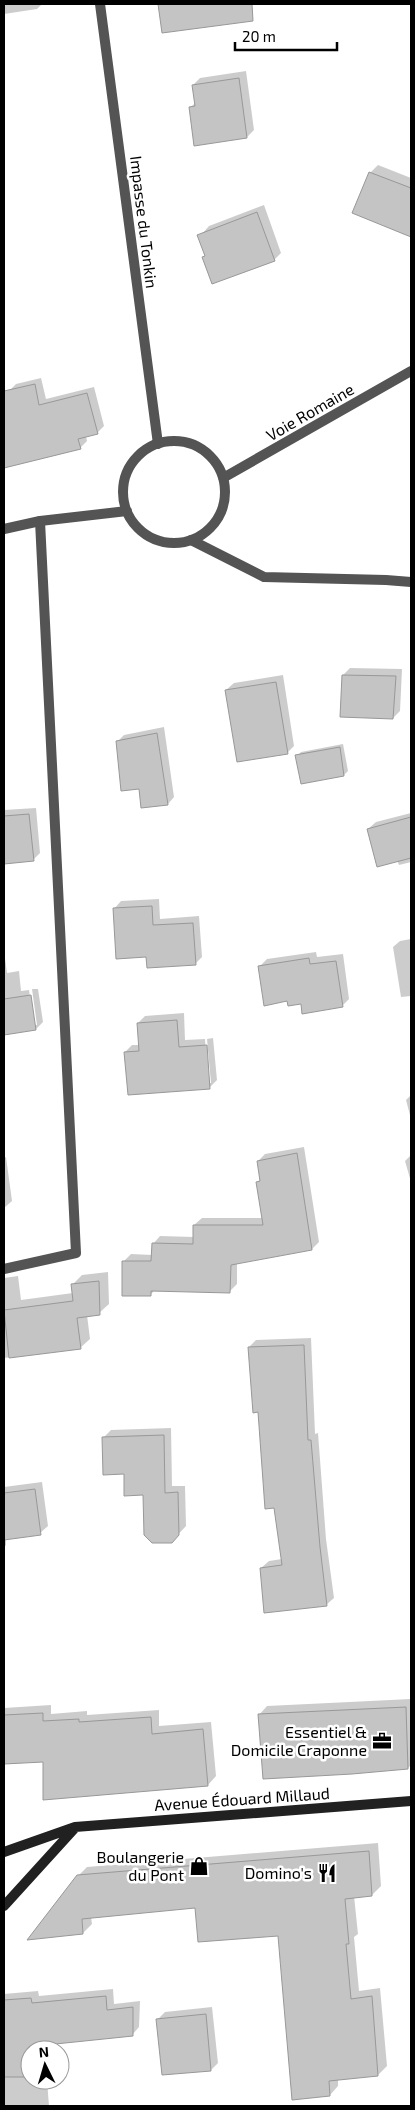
<svg xmlns="http://www.w3.org/2000/svg" width="415" height="2110" viewBox="0 0 415 2110" font-family="'Exo 2',sans-serif">
<rect width="100%" height="100%" fill="#fff"/>
<path fill="#0003" d="M 4,4 L 42,4 L 37,9 L 4,14 Z
M 160,4 L 234,4 L 235,16 L 164,31 Z
M 246,71 L 254,130 L 247,137 L 191,107 L 196,102 L 193,85 L 200,78 Z
M 378,165 L 411,178 L 411,235 L 354,212 L 370,173 Z
M 264,205 L 281,253 L 274,260 L 206,255 L 202,234 L 209,226 Z
M 41,378 L 46,399 L 94,387 L 104,426 L 97,433 L 86,436 L 87,441 L 80,448 L 4,467 L 4,401 L 10,399 L 9,391 L 16,384 Z
M 350,668 L 402,669 L 400,711 L 393,718 L 343,675 Z
M 283,675 L 294,746 L 287,753 L 226,690 L 234,683 Z
M 164,727 L 174,797 L 168,804 L 140,787 L 117,742 L 124,735 Z
M 343,744 L 348,771 L 344,775 L 297,756 L 301,752 Z
M 36,808 L 40,853 L 33,860 L 4,863 L 4,810 Z
M 411,813 L 411,862 L 399,865 L 397,860 L 368,829 L 376,822 Z
M 159,899 L 160,919 L 199,916 L 202,957 L 195,964 L 148,956 L 114,909 L 121,901 Z
M 411,939 L 411,996 L 401,997 L 393,947 L 400,941 Z
M 4,951 L 7,973 L 19,971 L 21,991 L 29,990 L 34,1025 L 37,1025 L 32,989 L 38,989 L 43,1022 L 36,1029 L 4,1033 Z
M 316,952 L 317,957 L 343,954 L 349,999 L 342,1006 L 288,1000 L 260,966 L 267,959 Z
M 184,1013 L 185,1040 L 205,1039 L 208,1083 L 211,1083 L 207,1039 L 213,1038 L 217,1080 L 209,1088 L 125,1052 L 132,1045 L 140,1045 L 138,1023 L 145,1016 Z
M 411,1095 L 411,1119 L 406,1100 Z
M 304,1147 L 319,1242 L 312,1249 L 237,1262 L 237,1284 L 229,1292 L 155,1290 L 150,1295 L 123,1262 L 131,1254 L 153,1255 L 153,1244 L 160,1236 L 194,1237 L 194,1225 L 202,1218 L 263,1218 L 258,1182 L 261,1179 L 258,1161 L 265,1154 Z
M 411,1155 L 411,1182 L 405,1161 Z
M 6,1157 L 12,1201 L 4,1208 L 4,1158 Z
M 108,1272 L 109,1304 L 99,1313 L 87,1315 L 90,1339 L 80,1348 L 4,1358 L 4,1278 L 18,1276 L 21,1300 L 73,1293 L 72,1285 L 82,1275 Z
M 311,1338 L 315,1434 L 318,1433 L 326,1539 L 334,1598 L 326,1605 L 261,1568 L 269,1561 L 282,1559 L 249,1347 L 256,1340 Z
M 171,1428 L 172,1486 L 185,1486 L 186,1526 L 172,1541 L 144,1494 L 125,1473 L 104,1437 L 111,1430 Z
M 42,1482 L 48,1526 L 40,1533 L 6,1538 L 6,1545 L 4,1548 L 4,1487 Z
M 411,1699 L 411,1765 L 408,1768 L 259,1715 L 267,1706 Z
M 51,1705 L 51,1714 L 87,1711 L 87,1715 L 159,1710 L 159,1726 L 211,1722 L 216,1776 L 208,1785 L 44,1761 L 4,1763 L 4,1708 Z
M 378,1843 L 381,1886 L 372,1895 L 354,1896 L 358,1934 L 354,1937 L 359,1991 L 380,1988 L 387,2066 L 378,2075 L 338,2079 L 338,2086 L 330,2095 L 279,1935 L 196,1907 L 91,1917 L 92,1924 L 83,1933 L 78,1876 L 87,1867 Z
M 113,1989 L 114,2004 L 140,2001 L 139,2027 L 132,2035 L 43,2044 L 44,2050 L 30,2050 L 30,2080 L 47,2080 L 49,2106 L 4,2106 L 4,1994 L 38,1991 L 39,1996 Z
M 212,2007 L 218,2063 L 211,2070 L 158,2019 L 165,2012 Z"/>
<path fill="#c4c4c4" stroke="#989898" d="M 158,4 L 252,4 L 253,21 L 162,33 Z
M 239,78 L 247,138 L 194,146 L 189,107 L 195,106 L 192,85 Z
M 369,172 L 411,188 L 411,237 L 352,213 Z
M 257,212 L 275,261 L 212,284 L 202,257 L 205,256 L 197,235 Z
M 35,384 L 39,405 L 87,393 L 98,434 L 78,439 L 81,449 L 4,468 L 4,391 Z
M 342,675 L 396,676 L 393,719 L 340,717 Z
M 276,682 L 288,754 L 237,762 L 225,690 Z
M 157,733 L 168,805 L 141,808 L 139,789 L 121,791 L 116,741 Z
M 340,747 L 344,776 L 301,784 L 295,755 Z
M 29,814 L 34,861 L 4,864 L 4,816 Z
M 411,817 L 411,858 L 377,867 L 367,829 Z
M 152,906 L 153,925 L 193,923 L 196,965 L 147,968 L 146,957 L 116,959 L 113,908 Z
M 309,958 L 310,964 L 336,961 L 343,1007 L 302,1014 L 301,1004 L 288,1006 L 287,1001 L 264,1006 L 258,966 Z
M 31,995 L 36,1030 L 4,1035 L 4,999 Z
M 177,1020 L 179,1047 L 207,1045 L 210,1089 L 128,1095 L 124,1052 L 139,1051 L 137,1023 Z
M 297,1153 L 312,1250 L 231,1265 L 230,1293 L 151,1291 L 151,1296 L 122,1296 L 122,1261 L 151,1261 L 152,1243 L 193,1244 L 193,1225 L 263,1225 L 256,1182 L 260,1181 L 257,1161 Z
M 99,1281 L 100,1315 L 77,1318 L 81,1349 L 9,1358 L 4,1310 L 73,1301 L 71,1284 Z
M 304,1345 L 308,1440 L 311,1440 L 320,1547 L 327,1606 L 264,1613 L 260,1568 L 282,1565 L 274,1508 L 265,1509 L 258,1412 L 253,1413 L 248,1347 Z
M 164,1435 L 165,1493 L 178,1492 L 179,1535 L 172,1543 L 152,1543 L 144,1535 L 143,1495 L 124,1496 L 124,1474 L 103,1475 L 102,1437 Z
M 35,1489 L 41,1535 L 4,1540 L 4,1493 Z
M 406,1707 L 408,1769 L 352,1774 L 263,1779 L 258,1714 Z
M 43,1713 L 43,1721 L 79,1719 L 79,1722 L 151,1717 L 152,1734 L 203,1729 L 208,1786 L 43,1800 L 43,1762 L 4,1764 L 4,1715 Z
M 369,1851 L 372,1896 L 345,1899 L 349,1944 L 346,1944 L 351,1999 L 372,1996 L 378,2076 L 329,2081 L 330,2096 L 292,2100 L 278,1936 L 198,1942 L 195,1908 L 82,1919 L 83,1934 L 27,1940 L 77,1875 Z
M 106,1996 L 107,2010 L 133,2007 L 133,2036 L 36,2046 L 36,2050 L 30,2050 L 30,2077 L 4,2077 L 4,2000 L 31,1998 L 32,2003 Z
M 206,2014 L 211,2071 L 162,2075 L 156,2019 Z"/>
<g fill="none" stroke-linecap="round" stroke-linejoin="round">
<path stroke="#545454" stroke-width="10" d="M 4,1269 L 76,1253 L 40,521"/>
<path stroke="#545454" stroke-width="10" d="M 100,4 L 158,444
M 191,540 L 264,577 L 386,580 L 411,582"/>
<path stroke="#545454" stroke-width="10" d="M123 492a51 51 0 1 1 102 0a51 51 0 1 1-102 0Z
M 223,478 L 411,371
M 4,529 L 40,521 L 127,511"/>
<path stroke="#212121" stroke-width="10" d="M 4,1852 L 75,1827 L 411,1801
M 4,1906 L 74,1829"/>
</g>
<defs>
<g id="office-bare" transform="scale(1.5)"><path d="M-6-3h4V-5.5h4V-3h4V5H-6ZM-1-4.5V-3h2v-1.5ZM-6 0V1H6V0Z" fill="#000" stroke="#fff" stroke-width="2.5" paint-order="stroke"/></g>
<g id="shop-bare" transform="scale(1.5)"><path d="M-5-2.5h2.3a2.7 3.5 0 0 1 5.4 0H5L5.5 6h-11ZM-1.5-2.5h3a1.5 2.3 0 0 0-3 0Z" fill="#000" stroke="#fff" stroke-width="2.5" paint-order="stroke"/></g>
<g id="restaurant-bare" transform="scale(1.5)"><path d="M-5-6h1v4h1v-4h1v4h1v-4h1v5L-1.5 .5V6h-2V.5L-5-1ZM5-6V6H3V1.5H1.5Q1.5-4 5-6Z" fill="#000" stroke="#fff" stroke-width="2.5" paint-order="stroke"/></g>
</defs>
<g fill-rule="evenodd">
<use href="#office-bare" x="382" y="1741"/>
<use href="#shop-bare" x="199" y="1866"/>
<use href="#restaurant-bare" x="327" y="1873"/>
</g>
<g text-anchor="middle" stroke-width="5" stroke-linejoin="round" paint-order="stroke">
<g font-size="16" fill="#000" stroke="#fff">
<text transform="translate(144 222) rotate(83)" y="6">Impasse du Tonkin</text>
<text transform="translate(310 412) rotate(-30)" y="6">Voie Romaine</text>
<text transform="translate(242 1799) rotate(-4)" y="6">Avenue Édouard Millaud</text>
</g>
<g font-size="16" fill="#000" stroke="#fff" text-anchor="end">
<text x="367" y="1738">Essentiel &amp;<tspan x="367" dy="18">Domicile Craponne</tspan></text>
<text x="184" y="1863">Boulangerie<tspan x="184" dy="18">du Pont</tspan></text>
<text x="312" y="1879">Domino's</text>
</g>
</g>
<rect width="415" height="2110" fill="none" stroke="#000000" stroke-width="10"/>
<g transform="translate(45 2065) rotate(355)"><circle r="24" fill="#ffffff" stroke="#999999"/>
<path d="M0-4L9 19L0 12L-9 19Z" fill="#000000"/>
<text y="-8" font-size="14" font-weight="bold" text-anchor="middle" fill="#000000">N</text>
</g>
<path d="M235 42v8h102v-8" fill="none" stroke="#000000" stroke-width="2.5"/>
<text x="242" y="42" font-size="15" fill="#000000" stroke="#ffffff" stroke-width="4" paint-order="stroke">20 m</text>
</svg>
